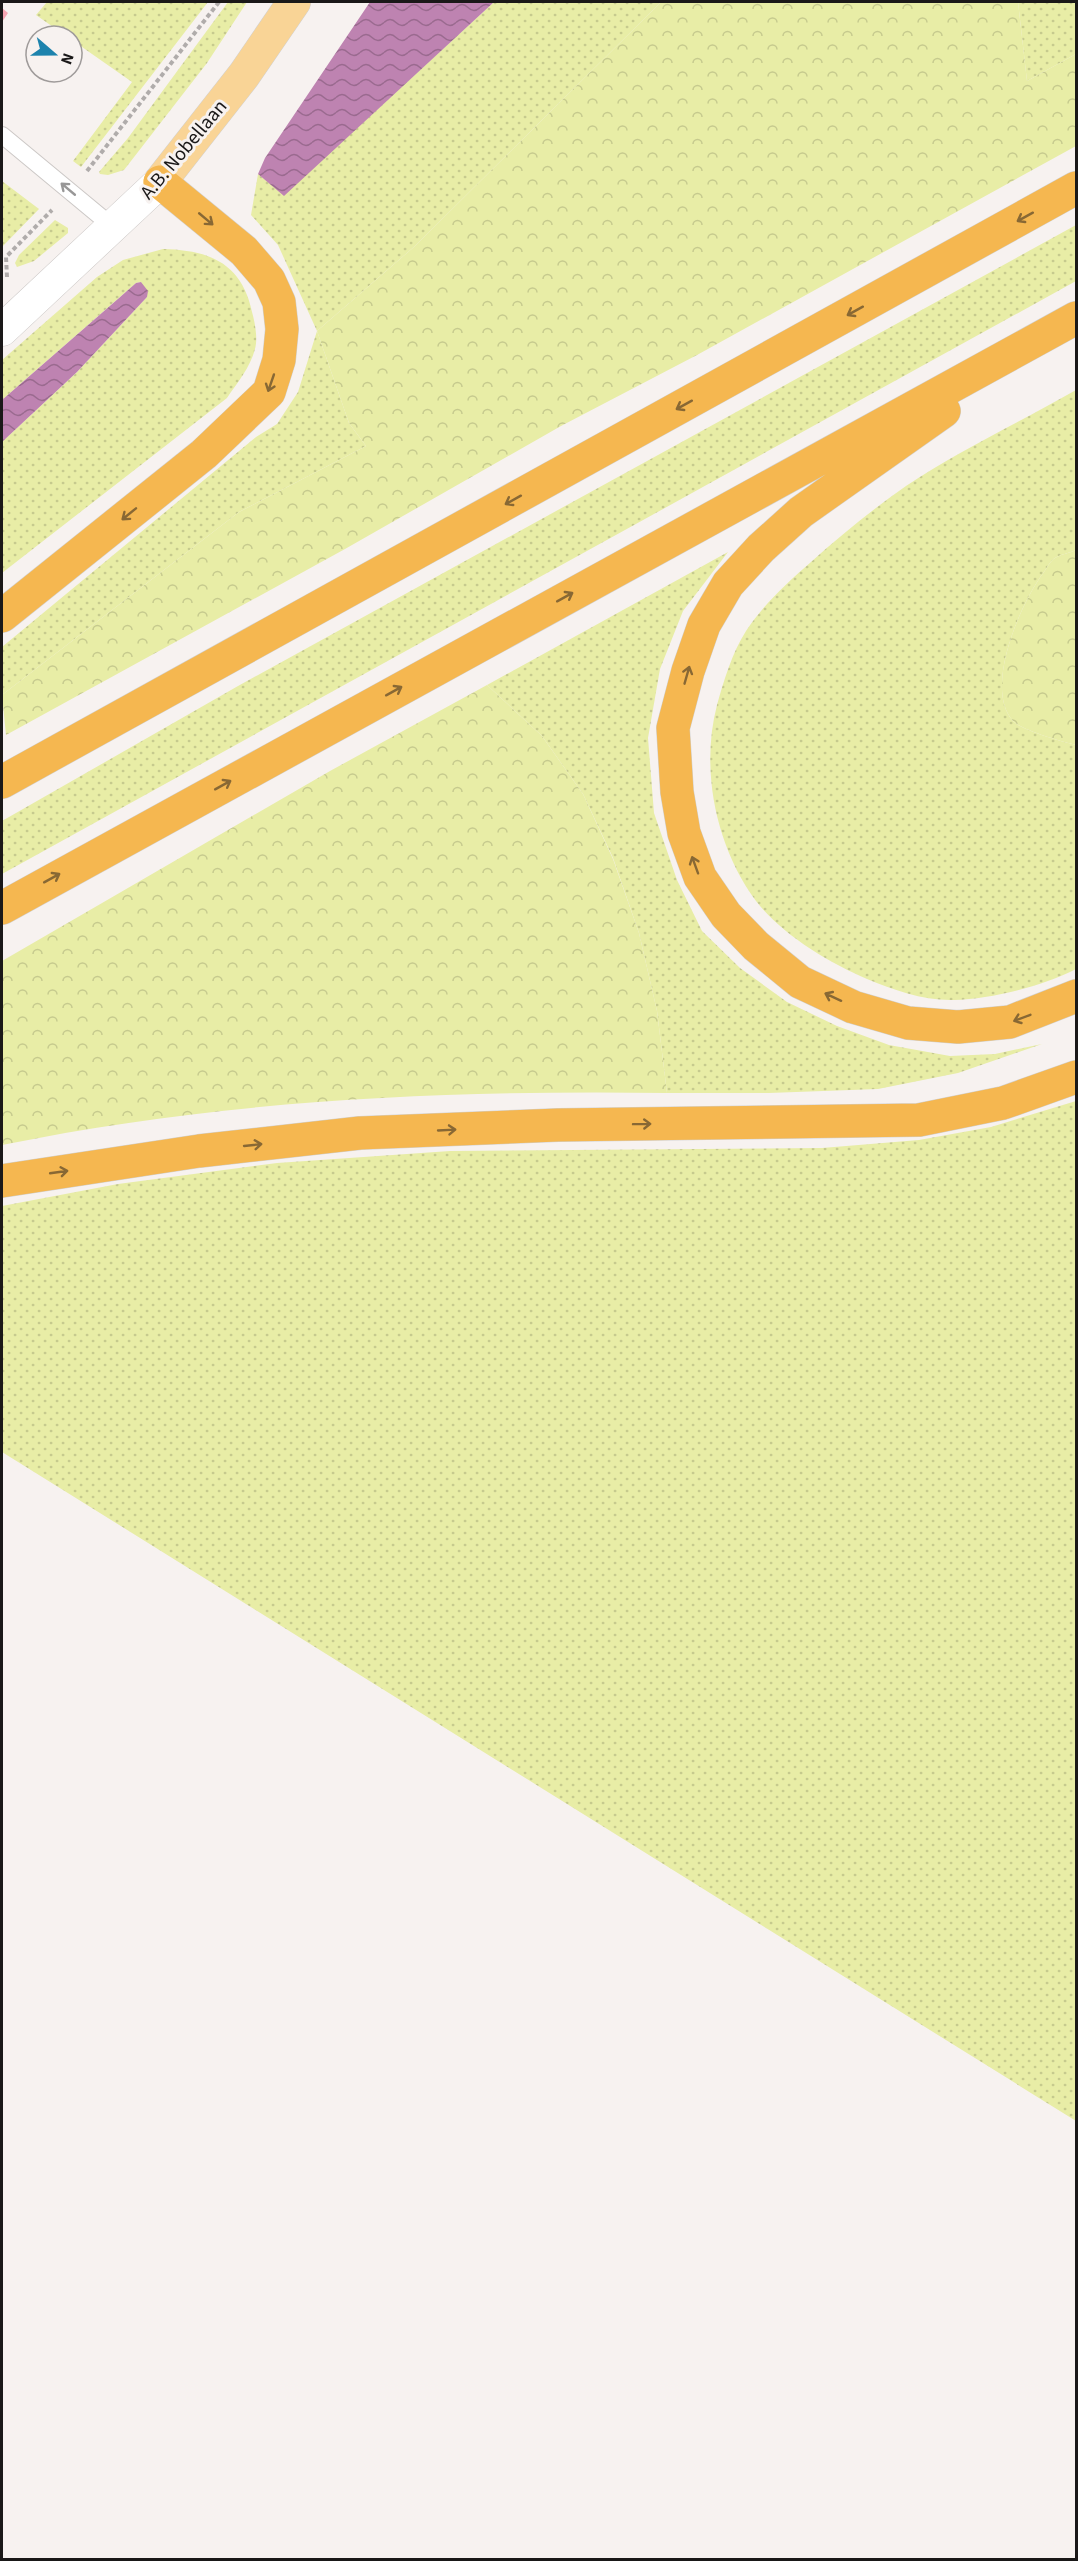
<svg xmlns="http://www.w3.org/2000/svg" width="1078" height="2561" viewBox="0 0 1078 2561" font-family="'Source Sans 3',sans-serif">
<defs>
<pattern id="grass-dots" width="8" height="8" patternUnits="userSpaceOnUse" patternTransform="scale(1.5)"><rect width="8" height="8" fill="#e8eda6"/><path d="M2 2h.1M6 6h.1" fill="none" stroke="#c6ca8e" stroke-width="1.8" stroke-linecap="round"/></pattern>
<pattern id="forest-crowns" width="20" height="18" patternUnits="userSpaceOnUse" patternTransform="scale(1.5)"><rect width="20" height="18" fill="#e8eda6"/><path d="M2 6a3 3 0 1 1 6 0M12 15a3 3 0 1 1 6 0" fill="none" stroke="#c6ca8e"/></pattern>
<pattern id="water-waves" width="16" height="10" patternUnits="userSpaceOnUse" patternTransform="scale(1.5)"><rect width="16" height="10" fill="#be83b1"/><path d="M0 5q4-4 8 0t8 0" fill="none" stroke="#9a6a8f"/></pattern>
</defs>
<rect width="100%" height="100%" fill="#f7f2f0"/>
<path fill="url(#grass-dots)" d="M 47,2 L 208,2 L 81,167 L 73,161 L 132,82 L 72,40 L 72,36 L 66,36 L 36,15 Z
M 228,2 L 247,2 L 207,63 L 124,170 L 108,175 L 100,174 L 99,172 L 128,138 Z
M 494,2 L 661,2 L 415,246 L 317,331 L 349,423 L 366,446 L 239,512 L 2,695 L 2,647 L 256,437 L 277,424 L 298,392 L 317,331 L 278,245 L 251,215 L 258,174 L 284,195 Z
M 1018,2 L 1076,2 L 1076,54 L 1027,81 Z
M 2,181 L 39,209 L 2,247 Z
M 55,220 L 68,228 L 68,233 L 34,261 L 17,267 L 15,263 L 19,255 Z
M 1076,225 L 1076,281 L 2,874 L 2,821 L 238,686 Z
M 163,249 C 209,250 242,263 252,312 C 255,323 258,338 255,349 C 250,368 237,383 227,398 L 2,573 L 2,442 L 77,372 L 147,297 L 141,282 L 136,283 L 2,400 L 2,360 L 97,277 L 123,260 Z
M 1076,390 L 1076,550 C 1070,553 1061,554 1055,558 C 1050,561 1047,568 1044,572 C 1021,602 983,688 1013,721 C 1021,730 1063,742 1076,745 L 1076,969 C 1043,986 992,999 954,1000 C 924,1001 894,990 867,979 C 829,963 781,934 756,901 C 716,847 700,770 717,705 C 724,680 732,653 746,631 C 763,605 788,582 811,562 C 841,535 873,509 906,486 C 960,450 1020,422 1076,390 Z
M 728,552 L 683,611 L 660,669 L 648,738 L 654,813 L 677,880 L 702,931 L 740,968 L 787,1002 L 837,1026 L 889,1045 L 950,1056 L 995,1054 L 1042,1044 L 958,1073 L 878,1089 L 769,1093 L 667,1093 L 657,1011 L 639,933 L 613,858 L 583,794 L 542,736 L 487,685 Z
M 1076,1101 L 1076,2121 L 2,1452 L 2,1206 L 118,1184 L 277,1163 L 450,1151 L 822,1148 L 919,1140 L 991,1127 Z"/>
<path fill="url(#forest-crowns)" d="M 661,2 L 1018,2 L 1027,81 L 1076,54 L 1076,146 L 697,355 L 561,426 L 345,549 L 6,735 L 2,695 L 239,512 L 366,446 L 349,423 L 317,331 L 415,246 Z
M 1076,550 L 1076,745 C 1063,742 1021,730 1013,721 C 983,688 1021,602 1044,572 C 1047,568 1050,561 1055,558 C 1061,554 1070,553 1076,550 Z
M 487,685 L 542,736 L 583,794 L 613,859 L 639,933 L 657,1011 L 667,1093 C 444,1090 221,1100 2,1145 L 2,961 L 330,771 Z"/>
<path fill="url(#water-waves)" d="M 370,2 L 494,2 L 284,196 L 258,174 L 265,158 Z
M 141,282 L 148,291 L 147,297 L 77,372 L 2,442 L 2,400 L 119,298 L 136,283 Z"/>
<path fill="#f6a5b2" d="M 2,8 L 8,13 L 2,22 Z"/>
<g fill="none" stroke-linecap="round" stroke-linejoin="round">
<g stroke="#ccc8c6" stroke-width="18">
<path id="lane" d="M 2,135 L 113,227"/>
</g>
<g stroke="#ccc8c6" stroke-width="33">
<path id="street" d="M 2,330 L 160,182"/>
</g>
<g stroke="#d1d1d1" stroke-width="34">
<path id="primary" d="M 160,182 L 244,75 L 294,2"/>
</g>
<g stroke="#d1d1d1" stroke-width="34">
<path id="highway" d="M 944,411 L 801,512 L 761,548 L 728,584 L 704,625 L 688,671 L 673,728 L 677,792 L 684,833 L 700,877 L 726,915 L 756,946 L 800,982 L 853,1007 L 908,1023 L 958,1027 L 1010,1022 L 1076,996
M 2,616 L 204,454 L 269,392 L 279,360 L 282,329 L 279,302 L 269,280 L 244,251 L 160,182
M 2,782 L 1076,188
M 2,908 L 1076,318
M 2,1181 L 199,1151 L 360,1133 L 558,1125 L 919,1120 L 1003,1103 L 1076,1077"/>
</g>
<path stroke="#b0acab" stroke-width="4" stroke-dasharray="4.5 3" stroke-linecap="butt" d="M 87,171 L 219,2
M 7,277 L 6,257 L 52,210"/>
<use href="#lane" stroke="#fff" stroke-width="16"/>
<use href="#street" stroke="#fff" stroke-width="32"/>
<use href="#primary" stroke="#f9d496" stroke-width="33"/>
<use href="#highway" stroke="#f5b750" stroke-width="33"/>
</g>
<defs><path id="oneway-shaft" d="M-6 0H5M1.5-3L5.5 0L1.5 3" fill="none" stroke-width="1.6" stroke-linecap="round" stroke-linejoin="round" transform="scale(1.5)"/></defs>
<use stroke="#989797" href="#oneway-shaft" transform="translate(68 189) rotate(-140)"/>
<g stroke="#886834">
<use href="#oneway-shaft" transform="translate(1025 217) rotate(151)"/>
<use href="#oneway-shaft" transform="translate(206 219) rotate(40)"/>
<use href="#oneway-shaft" transform="translate(855 311) rotate(151)"/>
<use href="#oneway-shaft" transform="translate(271 383) rotate(109)"/>
<use href="#oneway-shaft" transform="translate(684 405) rotate(151)"/>
<use href="#oneway-shaft" transform="translate(513 500) rotate(151)"/>
<use href="#oneway-shaft" transform="translate(129 514) rotate(141)"/>
<use href="#oneway-shaft" transform="translate(565 597) rotate(-29)"/>
<use href="#oneway-shaft" transform="translate(687 675) rotate(-74)"/>
<use href="#oneway-shaft" transform="translate(394 691) rotate(-29)"/>
<use href="#oneway-shaft" transform="translate(223 785) rotate(-29)"/>
<use href="#oneway-shaft" transform="translate(695 865) rotate(-110)"/>
<use href="#oneway-shaft" transform="translate(52 878) rotate(-29)"/>
<use href="#oneway-shaft" transform="translate(833 997) rotate(-155)"/>
<use href="#oneway-shaft" transform="translate(1022 1018) rotate(159)"/>
<use href="#oneway-shaft" transform="translate(642 1124) rotate(-1)"/>
<use href="#oneway-shaft" transform="translate(447 1130) rotate(-3)"/>
<use href="#oneway-shaft" transform="translate(253 1145) rotate(-6)"/>
<use href="#oneway-shaft" transform="translate(59 1172) rotate(-8)"/>
</g>
<g text-anchor="middle" stroke-width="6" stroke-linejoin="round" paint-order="stroke">
<g font-size="20" fill="#1a1818" stroke="#f7f2f0">
<text transform="translate(183 149) rotate(-50)" y="7">A.B. Nobellaan</text>
</g>
</g>
<rect width="1078" height="2561" fill="none" stroke="#1a1818" stroke-width="6"/>
<g transform="translate(54 54) rotate(110)"><circle r="28" fill="#f7f2f0" stroke="#9f9b9a" stroke-width="1.5"/>
<path d="M0-4.5L10 22L0 15L-10 22Z" fill="#1d83ad"/>
<text y="-9" font-size="16" font-weight="bold" text-anchor="middle" fill="#1a1818">N</text>
</g>
</svg>
